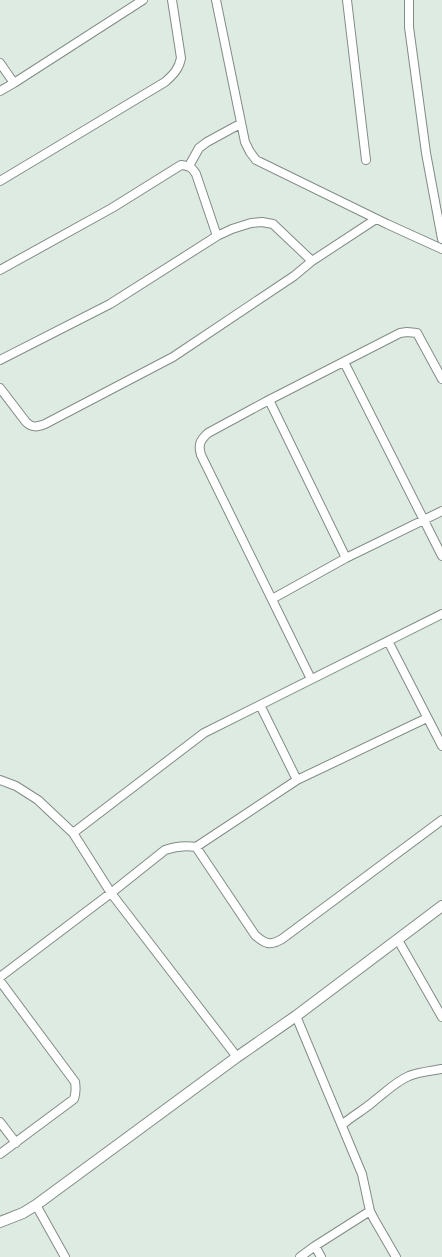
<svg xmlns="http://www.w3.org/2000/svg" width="442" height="1257" viewBox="0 0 442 1257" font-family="Roboto,sans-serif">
<rect width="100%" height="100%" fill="#deebe3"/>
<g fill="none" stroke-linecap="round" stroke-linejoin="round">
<g stroke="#818c85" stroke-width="10">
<path id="minor" d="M 216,0 L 245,142 L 250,152 L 256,160 L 387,224 L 442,249
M 347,0 L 366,160
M 409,0 L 409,27 L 426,153 L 442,239
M 0,63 L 14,83
M 0,91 L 14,83 L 143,0
M 189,166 L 199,148 L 207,142 L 240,124
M 0,181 L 165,82 C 173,75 179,69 181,58 L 172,0
M 312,261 L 376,219
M 0,270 L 112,208 L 181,165 C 189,166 192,167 196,174 L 217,236
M 0,360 L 110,304 L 217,236 L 232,229 L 251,223 L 262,222 L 273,224 L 312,261 L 294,276 L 173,357 L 45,424 C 37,427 32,428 26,422 L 0,388
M 344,362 L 442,556
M 269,400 L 346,558
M 272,599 L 346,558 L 442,511
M 388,641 L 442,746
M 311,679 L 201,455 C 198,445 200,440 208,433 L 269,400 L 400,333 L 407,332 L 417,333 L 442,379
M 260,705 L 297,780
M 427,718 L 297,780 L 196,847 L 255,935 C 265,944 270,946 282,939 L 442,820
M 0,780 L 16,786 L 38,800 L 73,833 L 111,893 L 237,1057
M 73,833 L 204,733 L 442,614
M 398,940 L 442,1017
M 0,977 L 111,893 L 165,850 C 176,846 184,845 196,847
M 0,981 L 75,1082 C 76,1088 76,1093 74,1099 L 0,1154
M 296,1016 L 362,1174 L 370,1211 L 374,1219 L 396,1257
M 0,1122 L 16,1143
M 342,1125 C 352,1116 364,1110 374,1101 C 386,1092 395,1082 409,1076 C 419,1072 431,1071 442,1069
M 36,1205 L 65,1257
M 315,1246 L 321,1257
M 300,1257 L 315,1246 L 370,1211"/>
</g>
<g stroke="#818c85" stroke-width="12">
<path id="tertiary" d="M 0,1222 L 23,1213 L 36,1205 L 237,1057 L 296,1016 L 442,906"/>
</g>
<use href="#minor" stroke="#fff" stroke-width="8"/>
<use href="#tertiary" stroke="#fff" stroke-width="10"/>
</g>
</svg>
